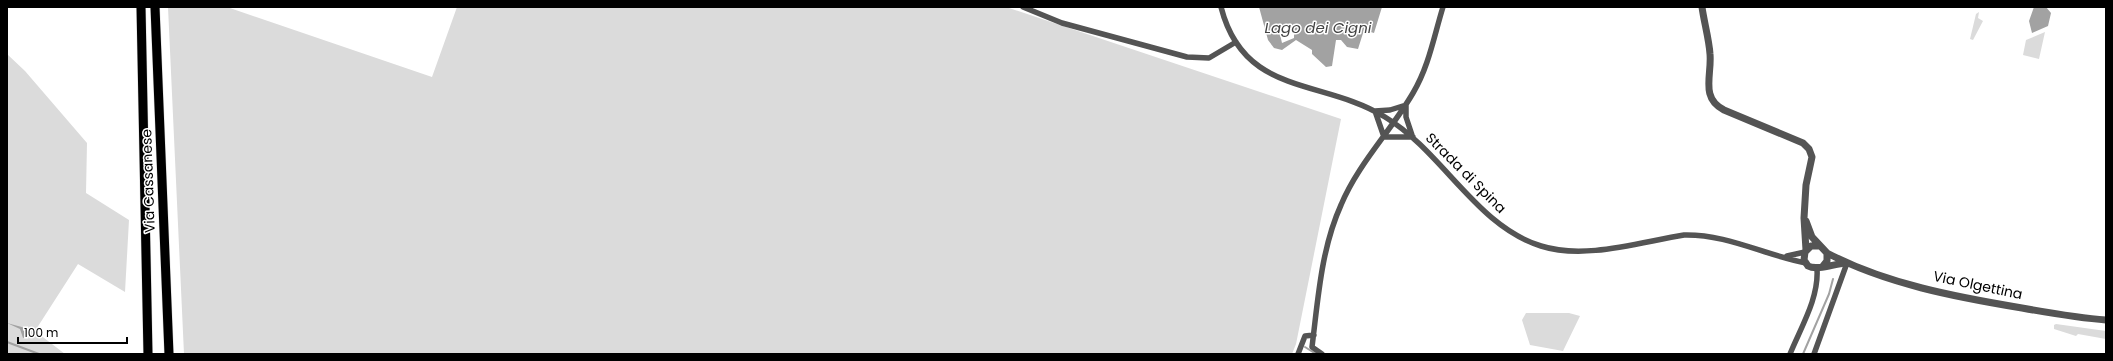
<svg xmlns="http://www.w3.org/2000/svg" width="2113" height="361" viewBox="0 0 2113 361" font-family="Poppins,sans-serif">
<rect width="100%" height="100%" fill="#fff"/>
<path fill="#dbdbdb" d="M 168,7 L 227,7 L 432,77 L 457,7 L 1006,7 L 1341,119 L 1296,344 L 1292,354 L 184,354 Z
M 1979,12 L 1978,18 L 1983,21 L 1973,40 L 1970,39 L 1976,14 Z
M 2045,32 L 2039,59 L 2023,55 L 2026,40 Z
M 7,54 L 25,71 L 87,143 L 86,193 L 129,220 L 125,292 L 78,264 L 35,331 L 65,354 L 7,354 Z
M 1526,313 L 1569,313 L 1580,316 L 1563,351 L 1530,345 L 1522,320 Z
M 2056,324 L 2106,331 L 2106,339 L 2078,334 L 2076,336 L 2054,329 L 2054,325 Z"/>
<path fill="#a2a2a2" fill-rule="evenodd" d="M 1259,7 L 1382,7 L 1374,33 L 1364,30 L 1358,49 L 1347,47 L 1341,40 L 1336,40 L 1332,66 L 1326,67 L 1312,54 L 1312,50 L 1296,40 L 1282,50 L 1274,48 L 1268,40 ZM 1282,27 L 1289,27 L 1294,30 L 1294,38 L 1282,43 L 1279,30 Z
M 2034,7 L 2046,7 L 2051,13 L 2048,26 L 2032,33 L 2029,21 Z
M 7,323 L 29,329 L 31,331 L 30,335 L 23,338 L 20,329 Z"/>
<g fill="none" stroke-linecap="round" stroke-linejoin="round">
<path stroke="#a2a2a2" stroke-width="2" d="M 7,342 L 39,354
M 1305,347 L 1316,354
M 1803,354 L 1829,294 L 1833,279"/>
<g stroke="#dbdbdb" stroke-width="10">
<path id="primary" d="M 141,7 L 148,354
M 155,7 L 169,354"/>
</g>
<path stroke="#545454" stroke-width="5.5" d="M 1023,7 L 1062,23 L 1187,57 L 1209,58 L 1236,42
M 1221,7 C 1244,97 1322,78 1385,117 C 1443,152 1476,226 1541,246 C 1585,260 1640,242 1684,235 C 1727,234 1764,255 1806,263
M 1384,137 L 1375,111 L 1390,110 L 1406,105 L 1406,117 L 1412,135
M 1384,137 L 1413,137
M 1787,256 L 1805,252
M 1298,354 L 1305,336 L 1314,335
M 1322,354 L 1312,347 C 1318,300 1321,249 1341,205 C 1358,164 1391,131 1413,93 C 1429,66 1434,36 1443,7
M 1790,354 C 1801,327 1819,298 1817,269
M 1814,354 L 1847,263"/>
<path stroke="#545454" stroke-width="7" d="M 1702,7 C 1704,22 1709,39 1710,54 C 1712,75 1700,98 1724,110 L 1803,143 L 1809,149 L 1812,157 L 1806,185 L 1804,218 L 1806,250
M 1806,221 L 1812,237 L 1827,253 L 1827,261 L 1823,266
M 1820,246 L 1811,246 L 1805,252 L 1804,260 L 1808,266 C 1817,271 1834,264 1845,263
M 1827,253 C 1886,284 1956,297 2022,308 C 2050,313 2078,318 2106,320"/>
<use href="#primary" stroke="#000" stroke-width="9"/>
</g>
<g text-anchor="middle" stroke-width="3" stroke-linejoin="round" paint-order="stroke">
<g font-size="14" fill="#000" stroke="#fff">
<text transform="translate(1466 173) rotate(45)" y="5">Strada di Spina</text>
<text transform="translate(148 181) rotate(-92)" y="5">Via Cassanese</text>
<text transform="translate(1978 285) rotate(12)" y="5">Via Olgettina</text>
</g>
<g font-size="15" font-style="italic" fill="#434343" stroke="#fff">
<text x="1318" y="33">Lago dei Cigni</text>
</g>
</g>
<rect width="2113" height="361" fill="none" stroke="#000000" stroke-width="16"/>
<path d="M18 337v6h109v-6" fill="none" stroke="#000000" stroke-width="2"/>
<text x="24" y="337" font-size="12" fill="#000000" stroke="#ffffff" stroke-width="3" paint-order="stroke">100 m</text>
</svg>
